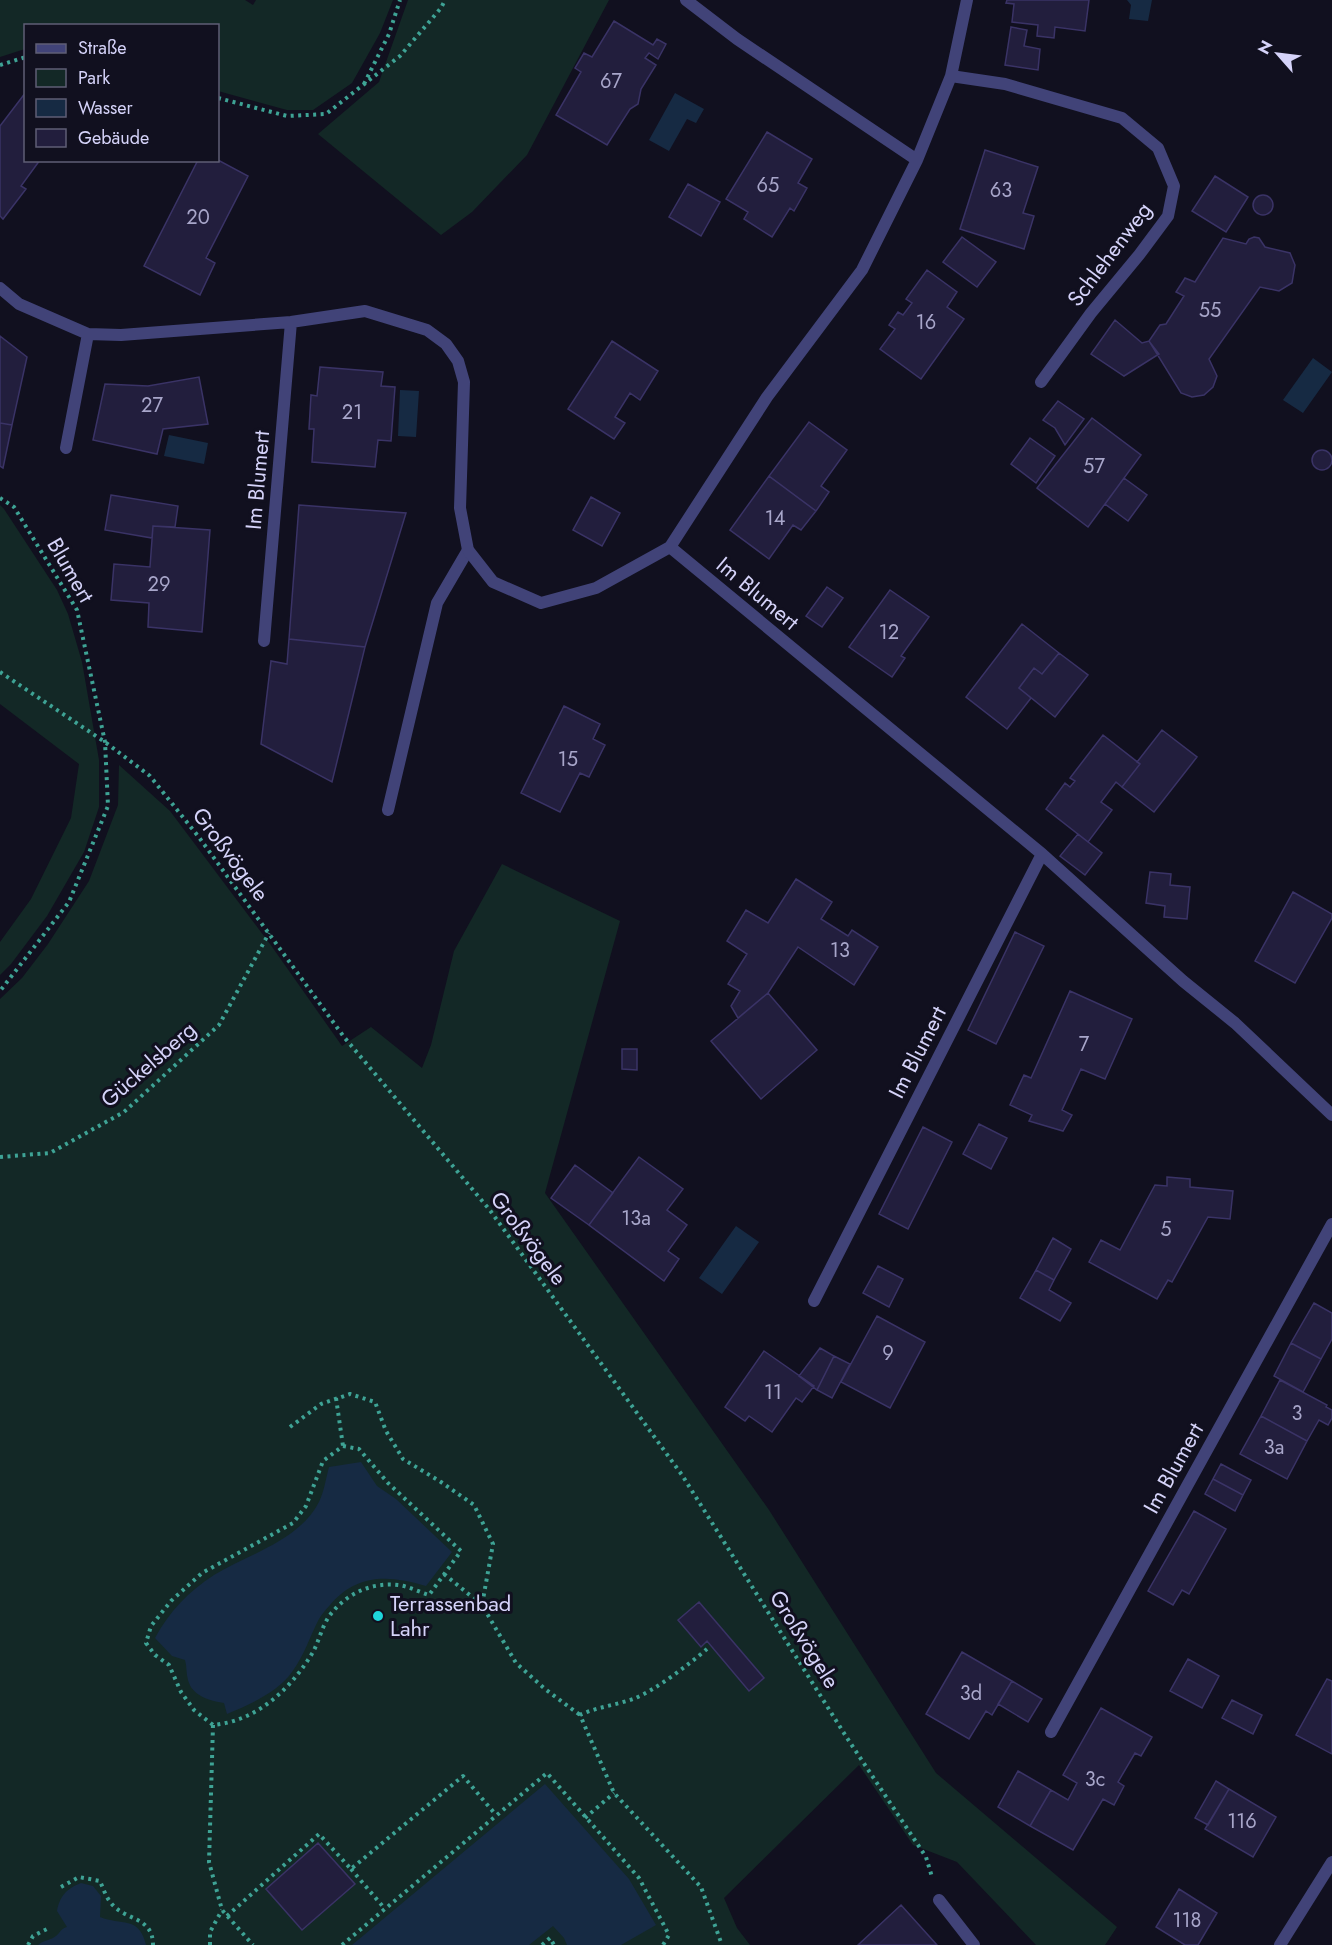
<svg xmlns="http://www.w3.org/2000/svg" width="1332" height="1945" viewBox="0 0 1332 1945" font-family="Jost,sans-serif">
<rect width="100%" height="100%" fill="#11101f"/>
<path fill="#132826" d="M 0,0 L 245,0 L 253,5 L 256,0 L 393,0 L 380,33 L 352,83 L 313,110 L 287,110 L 218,91 L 218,26 L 26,26 L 25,49 L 0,57 Z
M 408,0 L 609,0 L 527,155 L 472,212 L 441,235 L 318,134 L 379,82 Z
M 0,505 L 4,509 L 57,590 L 68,614 L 82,662 L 99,760 L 99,807 L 84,852 L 47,916 L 11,964 L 0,975 L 0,942 L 31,899 L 71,818 L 79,764 L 0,704 Z
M 119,765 L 170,811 L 270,944 L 342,1046 L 371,1027 L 422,1068 L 431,1045 L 454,951 L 502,864 L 620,921 L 545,1193 L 769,1510 L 936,1773 L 1117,1927 L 1105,1945 L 1036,1945 L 957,1862 L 913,1845 L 859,1765 L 724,1898 L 737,1928 L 750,1945 L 0,1945 L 0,999 L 22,978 L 48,944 L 89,881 L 118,805 Z"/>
<path fill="#162a43" d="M 1127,0 L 1152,0 L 1148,21 L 1129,19 L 1131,5 Z
M 675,93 L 704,109 L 696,123 L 687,119 L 669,151 L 649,140 Z
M 1313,358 L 1332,372 L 1303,413 L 1283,400 Z
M 400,390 L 419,391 L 416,437 L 398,436 Z
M 169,435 L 208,443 L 204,464 L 164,456 Z
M 736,1226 L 759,1242 L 722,1294 L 699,1278 Z
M 361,1462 L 377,1486 L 396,1499 L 452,1552 L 426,1586 C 389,1575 357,1573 330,1605 C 326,1609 322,1614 319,1619 C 310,1636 304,1656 292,1672 C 278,1692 249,1705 227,1714 L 224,1703 C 210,1701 192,1696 188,1680 C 186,1673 187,1667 185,1660 L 172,1656 L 155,1638 C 169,1612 189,1591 214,1575 C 248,1554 299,1541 319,1502 C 324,1492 326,1478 329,1467 Z
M 545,1784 L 629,1879 L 656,1925 L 621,1945 L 567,1945 L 564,1938 L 553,1926 L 529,1945 L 352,1945 Z
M 81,1883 L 93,1886 L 101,1896 L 100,1917 C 121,1926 139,1915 146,1945 L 38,1945 C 44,1940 51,1940 56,1936 C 61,1932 60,1929 67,1927 L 57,1911 C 60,1896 66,1889 81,1883 Z"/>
<path fill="#221e3d" stroke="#3a3366" stroke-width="1.5" d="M 1007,0 L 1089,0 L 1085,31 L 1055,27 L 1054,38 L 1037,36 L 1038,25 L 1012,22 L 1014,4 L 1006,3 Z
M 614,21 L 653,45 L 657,39 L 666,44 L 658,59 L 649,53 L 645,58 L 656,65 L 641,89 L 638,104 L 630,109 L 607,145 L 556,115 L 581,72 L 575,68 L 584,53 L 592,57 Z
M 1011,27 L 1027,30 L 1024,46 L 1040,49 L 1038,70 L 1005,65 Z
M 26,92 L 26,160 L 40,160 L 21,186 L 26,189 L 3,219 L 0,216 L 0,126 Z
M 767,132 L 812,159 L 798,183 L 807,188 L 794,211 L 790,208 L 772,237 L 744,219 L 748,212 L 726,199 Z
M 985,150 L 1038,167 L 1023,213 L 1034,216 L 1024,249 L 960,229 Z
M 198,160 L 218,160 L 248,176 L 206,258 L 215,263 L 200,295 L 144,266 Z
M 1215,176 L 1248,197 L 1226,232 L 1192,211 Z
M 688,184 L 720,202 L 701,236 L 669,217 Z
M1253 205a10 10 0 1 1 20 0a10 10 0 1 1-20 0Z
M 962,237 L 996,262 L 977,287 L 943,262 Z
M 1254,237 L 1259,238 L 1265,247 L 1290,253 L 1295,265 L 1292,283 L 1279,291 L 1260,287 L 1209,359 L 1217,376 L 1213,387 L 1204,395 L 1192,397 L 1181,393 L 1149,341 L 1160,325 L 1166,324 L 1184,296 L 1176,292 L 1185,278 L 1195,282 L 1223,238 L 1246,244 L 1249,239 Z
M 927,270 L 957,292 L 947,307 L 964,319 L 921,379 L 880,349 L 895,329 L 889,325 L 898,312 L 903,315 L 912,303 L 906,299 Z
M 1115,320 L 1142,343 L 1149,341 L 1159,354 L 1124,376 L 1091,354 Z
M 0,336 L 27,357 L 12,425 L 0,423 Z
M 612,341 L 658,371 L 640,400 L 630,393 L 615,417 L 625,423 L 614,439 L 568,409 Z
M 320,367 L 383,372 L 381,386 L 395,387 L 391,441 L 378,440 L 375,467 L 312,462 L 314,429 L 309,429 L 311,395 L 317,396 Z
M 199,377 L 208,424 L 163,429 L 157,454 L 93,440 L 105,384 L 148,386 Z
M 1058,401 L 1084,419 L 1065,445 L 1055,428 L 1043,420 Z
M 1092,418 L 1141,455 L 1088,527 L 1037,488 Z
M 809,422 L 847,450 L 821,486 L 829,492 L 816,511 L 769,476 Z
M 0,423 L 12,425 L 3,468 L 0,466 Z
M 1030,438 L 1055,456 L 1036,483 L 1011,464 Z
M1312 460a10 10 0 1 1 20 0a10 10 0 1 1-20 0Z
M 769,476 L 816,511 L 801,530 L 793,525 L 769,559 L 730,530 Z
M 1124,478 L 1147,495 L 1128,521 L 1105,504 Z
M 111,495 L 178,506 L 175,527 L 153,526 L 152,538 L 105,530 Z
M 591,497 L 620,513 L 602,546 L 573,530 Z
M 299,505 L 406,513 L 365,647 L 289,639 Z
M 153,526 L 210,530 L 202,632 L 148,627 L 149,603 L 111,600 L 114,564 L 150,567 Z
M 827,587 L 843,598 L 822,627 L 806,616 Z
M 890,590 L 929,617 L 901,656 L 905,658 L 892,677 L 849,647 Z
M 1022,624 L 1059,653 L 1042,674 L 1034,668 L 1019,688 L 1031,698 L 1007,729 L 966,697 Z
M 289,639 L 365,647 L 332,782 L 261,744 L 271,661 L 287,664 Z
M 1059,653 L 1088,675 L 1055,717 L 1019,688 L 1034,668 L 1042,674 Z
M 564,706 L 600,724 L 593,739 L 605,745 L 589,777 L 580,773 L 560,812 L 521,793 Z
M 1162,730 L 1197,757 L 1154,812 L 1122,787 L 1140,764 L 1137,762 Z
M 1103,735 L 1140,764 L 1122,787 L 1116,782 L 1101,802 L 1112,810 L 1088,842 L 1046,809 L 1065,783 L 1070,787 L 1075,781 L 1070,778 Z
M 1078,834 L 1102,853 L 1085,875 L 1060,856 Z
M 1150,872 L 1171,874 L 1170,885 L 1190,887 L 1187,919 L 1164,917 L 1165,906 L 1146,903 Z
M 796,879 L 832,902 L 821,919 L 848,936 L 852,930 L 878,947 L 854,985 L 798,947 L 768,993 L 738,1018 L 731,1006 L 740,991 L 728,984 L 747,954 L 727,941 L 746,910 L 768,923 Z
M 1293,892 L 1332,914 L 1332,918 L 1295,983 L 1255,961 Z
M 1015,932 L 1044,946 L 996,1044 L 968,1030 Z
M 1070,991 L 1132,1019 L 1105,1079 L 1081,1069 L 1062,1110 L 1072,1115 L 1063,1131 L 1029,1121 L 1032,1115 L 1010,1105 L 1024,1075 L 1031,1078 Z
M 768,993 L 817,1050 L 761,1099 L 711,1041 Z
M 622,1049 L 637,1049 L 637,1070 L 622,1069 Z
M 979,1124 L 1007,1138 L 991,1169 L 963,1154 Z
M 923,1127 L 952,1142 L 908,1229 L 879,1214 Z
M 639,1157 L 683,1189 L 667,1210 L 687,1225 L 668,1251 L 679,1259 L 664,1281 L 589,1225 Z
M 575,1165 L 613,1193 L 589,1225 L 551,1198 Z
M 1167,1177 L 1190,1179 L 1190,1187 L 1233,1191 L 1230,1219 L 1208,1217 L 1172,1282 L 1168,1280 L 1157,1299 L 1089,1262 L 1101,1240 L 1120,1250 L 1155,1185 L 1167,1186 Z
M 1053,1238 L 1071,1249 L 1054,1280 L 1036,1270 Z
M 878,1266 L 903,1279 L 889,1307 L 863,1293 Z
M 1036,1270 L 1054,1280 L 1049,1290 L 1071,1303 L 1060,1321 L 1020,1298 Z
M 1314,1303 L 1332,1313 L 1332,1339 L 1321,1359 L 1291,1343 Z
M 877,1316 L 925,1342 L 890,1408 L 841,1382 Z
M 1291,1343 L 1321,1359 L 1303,1392 L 1274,1376 Z
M 820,1348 L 834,1356 L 817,1390 L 799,1376 Z
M 764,1351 L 814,1386 L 802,1402 L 796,1398 L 772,1432 L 749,1416 L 745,1421 L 725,1407 Z
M 834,1356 L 850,1364 L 832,1398 L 817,1390 Z
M 1280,1380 L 1327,1405 L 1326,1407 L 1332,1410 L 1332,1418 L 1328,1425 L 1319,1420 L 1307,1441 L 1261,1416 Z
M 1261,1416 L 1307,1441 L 1287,1479 L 1240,1454 Z
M 1221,1464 L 1251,1480 L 1243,1495 L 1213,1479 Z
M 1213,1479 L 1243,1495 L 1235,1511 L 1205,1494 Z
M 1194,1511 L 1226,1529 L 1189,1594 L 1182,1590 L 1173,1605 L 1148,1591 Z
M 699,1602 L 764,1678 L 749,1691 L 707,1641 L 701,1647 L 678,1620 Z
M 962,1652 L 1012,1681 L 992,1715 L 986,1711 L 969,1739 L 926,1714 Z
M 1188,1659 L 1219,1676 L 1202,1708 L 1170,1691 Z
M 1327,1679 L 1332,1681 L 1332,1754 L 1296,1735 Z
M 1012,1681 L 1042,1699 L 1028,1722 L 998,1704 Z
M 1232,1700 L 1262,1715 L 1253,1734 L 1222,1718 Z
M 1101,1708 L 1152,1737 L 1141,1756 L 1135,1753 L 1118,1782 L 1124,1786 L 1114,1805 L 1103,1799 L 1073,1850 L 1030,1826 L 1051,1790 L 1068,1800 L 1077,1783 L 1063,1775 Z
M 1018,1771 L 1051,1790 L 1030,1826 L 998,1807 Z
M 1216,1781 L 1229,1789 L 1208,1825 L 1195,1818 Z
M 1229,1789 L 1276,1817 L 1253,1857 L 1205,1829 Z
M 318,1843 L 355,1884 L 302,1930 L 266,1889 Z
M 1179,1889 L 1217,1913 L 1198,1945 L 1185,1945 L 1156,1927 Z
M 901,1905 L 937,1945 L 858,1945 Z"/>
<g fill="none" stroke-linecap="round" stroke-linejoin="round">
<path stroke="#3ea395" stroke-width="4" stroke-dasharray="3 4.5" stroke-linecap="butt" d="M 0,65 L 26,57
M 364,84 L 389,34 L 400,0
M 218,98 L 287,116 L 326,114 L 400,56 L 441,8 L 445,0
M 0,498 L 14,507 L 77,610 L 105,742 L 108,806 L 69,902 L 0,991
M 0,672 L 105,742 L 150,776 L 198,836 L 344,1037 L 489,1209 L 682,1475 L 847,1738 L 926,1857 L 932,1877
M 0,1157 L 50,1153 L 124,1112 L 219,1025 L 269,933
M 336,1398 L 343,1446
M 290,1427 L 321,1404 L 350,1394 L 375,1402 L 386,1431 L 403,1459 L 441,1482 L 474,1505 L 493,1544 L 482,1605
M 343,1446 L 359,1449 L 388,1483 L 461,1551 L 429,1595 C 419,1592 408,1586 398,1585 C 371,1582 346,1594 330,1615 C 322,1626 319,1641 313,1652 C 291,1689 257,1721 213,1725 L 194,1710 L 181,1692 L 169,1665 L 155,1655 L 146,1643 L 151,1626 L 171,1601 L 202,1573 L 293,1523 L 306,1506 L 323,1461 Z
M 444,1574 L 482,1605 L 516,1663 L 545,1689 L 580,1715
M 707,1649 C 688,1665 656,1690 633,1699 C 616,1705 597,1707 580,1715 L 614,1793 L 701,1887 L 722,1945
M 213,1725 L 209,1862 L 222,1910 L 253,1945
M 585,1818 L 614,1793
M 351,1869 L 385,1909
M 61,1887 L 79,1877 L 100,1881 C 103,1888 106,1897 111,1903 C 125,1921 153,1916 153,1945
M 227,1916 L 319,1834 L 351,1869 L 463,1776 L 496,1815
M 28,1945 L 33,1936 L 47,1929
M 210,1945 L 210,1932 L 222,1910
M 342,1945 L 547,1773 L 639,1878 L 669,1935 L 663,1945
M 542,1945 L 550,1938 L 554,1945"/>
<path stroke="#414378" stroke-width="12" d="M 388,810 L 437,603 L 468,550"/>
<path stroke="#414378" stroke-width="12" d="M 686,0 L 737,39 L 917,160
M 951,76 L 1005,84 L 1122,118 L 1158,148 L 1174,186 L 1168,216 L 1139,255 L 1091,313 L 1041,382
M 0,288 L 19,304 L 88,334 L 121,335 L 291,322 L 365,311 L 427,330 L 446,344 L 458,361 L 464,382 L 460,508 L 468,550 L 493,582 L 541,603 L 596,588 L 670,547 L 1042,854 L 1183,981 L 1235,1023 L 1332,1115
M 66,448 L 88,334
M 670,547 L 767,397 L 862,270 L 917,160 L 951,76 L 967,0
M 264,641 L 291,322
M 814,1301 L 1042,854
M 1051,1732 L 1332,1224
M 939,1900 L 974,1945
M 1280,1945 L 1332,1862"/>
</g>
<circle fill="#1ed6db" stroke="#11101f" stroke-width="2" cx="378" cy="1616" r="6"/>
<g text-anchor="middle" stroke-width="6" stroke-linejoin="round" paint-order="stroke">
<g font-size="20" fill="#a8a6ca">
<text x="611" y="88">67</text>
<text x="768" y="192">65</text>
<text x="1001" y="197">63</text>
<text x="198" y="224">20</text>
<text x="1210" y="317">55</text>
<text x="926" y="329">16</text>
<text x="152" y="412">27</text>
<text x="352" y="419">21</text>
<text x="1094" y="473">57</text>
<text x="775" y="525">14</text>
<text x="159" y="591">29</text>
<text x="889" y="639">12</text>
<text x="568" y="766">15</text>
<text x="840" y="957">13</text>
<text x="1084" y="1051">7</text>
<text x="636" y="1225">13a</text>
<text x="1166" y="1236">5</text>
<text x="888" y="1360">9</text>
<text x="773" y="1399">11</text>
<text x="1297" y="1420">3</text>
<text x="1274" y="1454">3a</text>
<text x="971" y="1700">3d</text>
<text x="1095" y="1786">3c</text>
<text x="1242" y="1828">116</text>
<text x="1187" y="1927">118</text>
</g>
<g font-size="22" fill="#d5d3f9" stroke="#11101f">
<text transform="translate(1109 254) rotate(-53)" y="8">Schlehenweg</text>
<text transform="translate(257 480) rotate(-85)" y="8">Im Blumert</text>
<text transform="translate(71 570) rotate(60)" y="8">Blumert</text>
<text transform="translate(758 593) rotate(40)" y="8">Im Blumert</text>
<text transform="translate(231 854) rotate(53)" y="8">Großvögele</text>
<text transform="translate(917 1052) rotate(-63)" y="8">Im Blumert</text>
<text transform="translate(148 1064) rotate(-41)" y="8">Gückelsberg</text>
<text transform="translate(529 1238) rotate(53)" y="8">Großvögele</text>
<text transform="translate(1173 1468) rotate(-61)" y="8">Im Blumert</text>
<text transform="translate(805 1639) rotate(58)" y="8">Großvögele</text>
</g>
<g font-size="22" fill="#d5d3f9" stroke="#11101f" text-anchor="start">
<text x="390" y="1611">Terrassenbad<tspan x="390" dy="25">Lahr</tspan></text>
</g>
</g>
<rect x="24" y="24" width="195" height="138" fill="#11101f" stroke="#5f5e76" stroke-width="1.5"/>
<rect x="36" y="44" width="30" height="9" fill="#414378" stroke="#5f5e76" stroke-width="1.5"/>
<text x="78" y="54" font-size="18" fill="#d5d3f9">Straße</text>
<rect x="36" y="69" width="30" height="18" fill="#132826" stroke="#5f5e76" stroke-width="1.5"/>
<text x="78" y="84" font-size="18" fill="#d5d3f9">Park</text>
<rect x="36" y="99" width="30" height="18" fill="#162a43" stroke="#5f5e76" stroke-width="1.5"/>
<text x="78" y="114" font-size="18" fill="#d5d3f9">Wasser</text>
<rect x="36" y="129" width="30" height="18" fill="#221e3d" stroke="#5f5e76" stroke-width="1.5"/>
<text x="78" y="144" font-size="18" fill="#d5d3f9">Gebäude</text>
<g transform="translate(1278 54) rotate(298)" stroke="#11101f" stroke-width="4.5" paint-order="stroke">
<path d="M0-4.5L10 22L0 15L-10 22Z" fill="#d5d3f9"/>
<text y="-9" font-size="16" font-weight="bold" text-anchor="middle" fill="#d5d3f9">N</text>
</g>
</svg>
